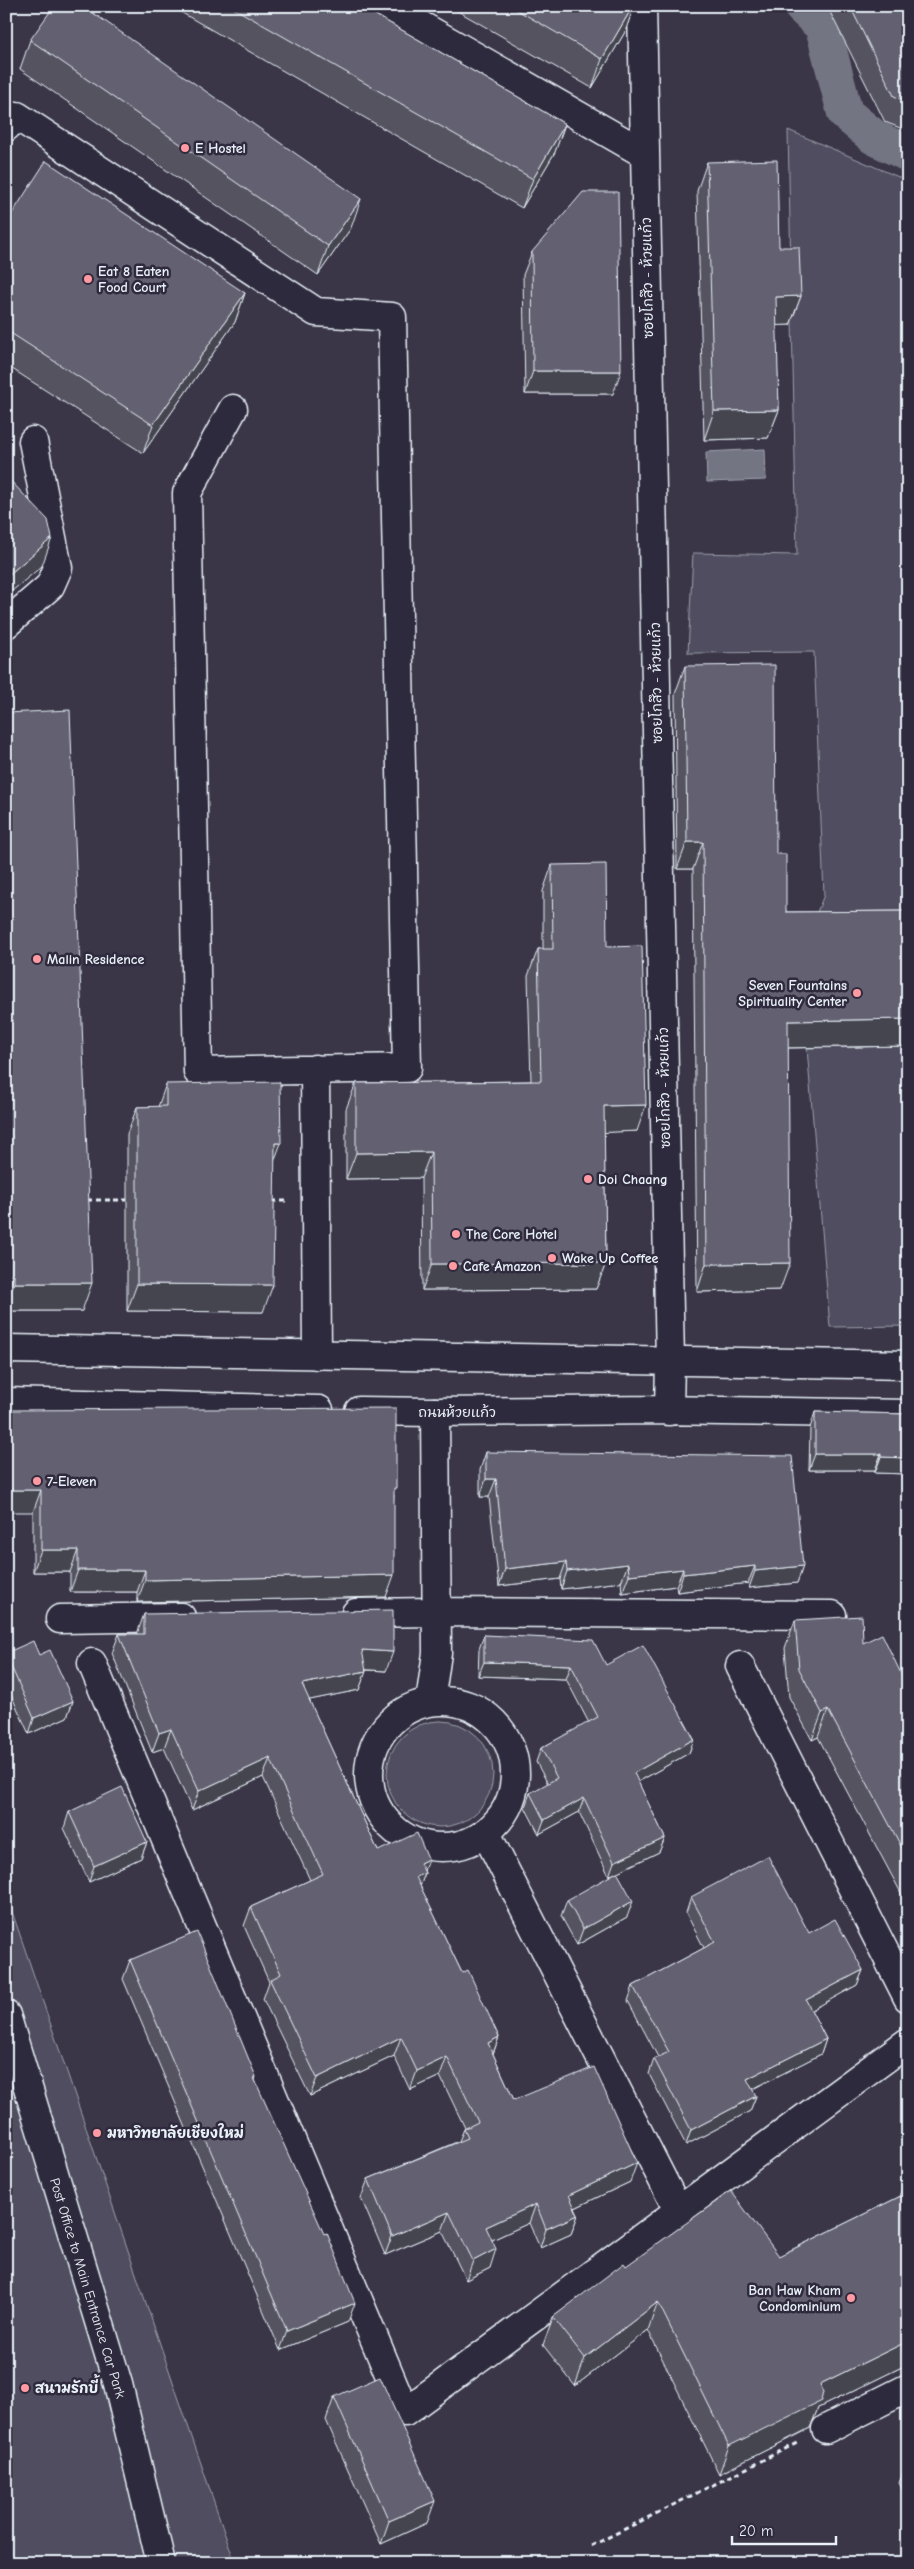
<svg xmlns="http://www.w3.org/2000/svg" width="914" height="2569" viewBox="0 0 914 2569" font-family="'Comic Neue','Playpen Sans Thai',sans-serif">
<rect width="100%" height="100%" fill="#3a3648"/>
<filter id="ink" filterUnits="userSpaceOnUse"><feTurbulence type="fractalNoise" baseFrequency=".02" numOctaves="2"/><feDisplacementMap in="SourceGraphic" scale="10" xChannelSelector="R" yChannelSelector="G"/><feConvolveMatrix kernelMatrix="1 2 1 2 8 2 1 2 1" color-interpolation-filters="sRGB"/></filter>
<g filter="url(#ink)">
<path fill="#504e5f" stroke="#9ca0ac" d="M 788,130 L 908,181 L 908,938 L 806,939 L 824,895 L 814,652 L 688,653 L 693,553 L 797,555 Z
M 908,1046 L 908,1326 L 830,1327 L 807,1048 Z
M387 1774a53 53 0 1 1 106 0a53 53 0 1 1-106 0Z
M 6,1894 L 235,2563 L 6,2563 Z"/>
<path fill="#737482" stroke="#a2a6b1" d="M 765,449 L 766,480 L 707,482 L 706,452 Z"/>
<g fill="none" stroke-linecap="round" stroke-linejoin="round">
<path stroke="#737482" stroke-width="36" d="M 801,6 L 823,27 L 845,113 L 874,137 L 908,154"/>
<g stroke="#e8f1f8" stroke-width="31">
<path id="minor" d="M 387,6 L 645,154
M 642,6 L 670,1361
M 6,127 L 17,116 L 316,312 L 392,317 L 407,1068 L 198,1072 L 187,493 L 233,409
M 6,624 L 50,586 L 58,568 L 33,441
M 315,1069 L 317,1355
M 356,1613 L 437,1612 L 832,1615
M 60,1619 L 181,1617
M 92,1663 L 405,2412 L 908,2042
M 740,1666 L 908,1998
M369 1774a73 73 0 1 1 146 0a73 73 0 1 1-146 0Z
M 430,1702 L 437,1653 L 435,1412
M 486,1833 L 679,2212
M 6,2015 L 118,2384 L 161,2563
M 826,2429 L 908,2388"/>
</g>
<g stroke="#e8f1f8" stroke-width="31">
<path id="major" d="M 6,1349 L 908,1365
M 6,1402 L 319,1410
M 359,1411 L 435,1412 L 658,1410 L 908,1414
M 669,1411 L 670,1361"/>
</g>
<path stroke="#e8f1f8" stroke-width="3" stroke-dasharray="5 4" stroke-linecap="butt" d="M 87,1200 L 131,1200
M 272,1201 L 286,1201
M 591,2546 L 799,2442"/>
<use href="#minor" stroke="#2f2a3d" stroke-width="28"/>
<use href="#major" stroke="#2f2a3d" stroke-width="28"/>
</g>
<path fill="#555361" stroke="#e8f1f8" d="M 170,6 L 360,6 L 565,124 L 555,152 L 522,208 Z
M 449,6 L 634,6 L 625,32 L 592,88 Z
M 827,6 L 908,6 L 908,131 L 885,122 Z
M 30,40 L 351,228 L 318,275 L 20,69 Z
M 707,162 L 779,247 L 801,296 L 790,325 L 776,325 L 779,410 L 768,438 L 704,440 L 697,191 Z
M 6,223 L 245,293 L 235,322 L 143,453 L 6,365 Z
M 532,252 L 613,394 L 525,394 L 523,275 Z
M 685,666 L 776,854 L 786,912 L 908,911 L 908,1046 L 788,1048 L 780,1290 L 697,1292 L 693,869 L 677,869 L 675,694 Z
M 6,713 L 82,1311 L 6,1311 Z
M 552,865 L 607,947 L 637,1131 L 604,1132 L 606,1263 L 596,1289 L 422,1290 L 421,1178 L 346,1179 L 346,1109 L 356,1083 L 531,1081 L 528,976 L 538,949 L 543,949 L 543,891 Z
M 166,1084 L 274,1161 L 263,1312 L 127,1311 L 127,1134 L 137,1107 L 158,1107 Z
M 6,1410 L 394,1495 L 386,1597 L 137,1602 L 137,1592 L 70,1592 L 70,1572 L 33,1572 L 33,1512 Z
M 815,1412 L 908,1414 L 908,1474 L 875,1473 L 875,1470 L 809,1470 L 810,1428 Z
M 486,1452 L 803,1566 L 797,1583 L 749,1588 L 748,1583 L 677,1592 L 676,1586 L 622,1593 L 621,1582 L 561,1589 L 560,1579 L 499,1586 L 489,1497 L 480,1497 L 480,1470 Z
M 144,1614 L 386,1671 L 366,1670 L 366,1671 L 359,1690 L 309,1700 L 378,1851 L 428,1859 L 424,1870 L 425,1873 L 420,1886 L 462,1973 L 499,2037 L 493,2054 L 514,2100 L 630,2182 L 575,2208 L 578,2215 L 571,2234 L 540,2248 L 529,2223 L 492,2240 L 490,2268 L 466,2280 L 442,2231 L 385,2255 L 361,2198 L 368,2179 L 459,2141 L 464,2129 L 465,2128 L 440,2076 L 410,2090 L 394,2056 L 310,2096 L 263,1999 L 269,1982 L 244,1926 L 251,1907 L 310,1880 L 263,1777 L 192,1810 L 164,1748 L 152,1752 L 112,1653 L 119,1634 L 137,1634 Z
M 795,1620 L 863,1643 L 905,1682 L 908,1680 L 908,1906 L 818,1737 L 812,1740 L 789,1697 L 785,1648 Z
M 484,1635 L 606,1665 L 694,1739 L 689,1753 L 638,1782 L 665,1838 L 659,1852 L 609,1876 L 579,1812 L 539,1834 L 525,1807 L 530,1793 L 548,1784 L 536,1762 L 541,1748 L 589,1723 L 566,1679 L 478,1676 L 479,1649 Z
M 6,1653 L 73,1701 L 67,1717 L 29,1734 L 6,1684 Z
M 69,1812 L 147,1842 L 141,1858 L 89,1882 L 64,1828 Z
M 691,1897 L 809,1933 L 863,1970 L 857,1985 L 811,2010 L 826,2039 L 821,2054 L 752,2089 L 756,2096 L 750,2111 L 686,2145 L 649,2074 L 654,2059 L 658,2057 L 628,2001 L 633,1986 L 704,1948 L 686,1913 Z
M 567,1900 L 627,1917 L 577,1945 L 561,1916 Z
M 130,1960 L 256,2077 L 255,2080 L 348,2322 L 280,2350 L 123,1979 Z
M 908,2183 L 908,2364 L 818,2408 L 810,2428 L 719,2474 L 648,2330 L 575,2386 L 543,2345 L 553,2317 L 626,2266 L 779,2256 L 899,2197 L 903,2185 Z
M 334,2397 L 427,2523 L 381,2544 L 326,2420 Z
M 908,2460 L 908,2500 L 899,2483 Z"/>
<path fill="#45444f" stroke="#e8f1f8" d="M 633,6 L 634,6 L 625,32 L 592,88 L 602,59 Z
M 565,124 L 555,152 L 522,208 L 533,179 Z
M 361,199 L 351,228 L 318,275 L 328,246 Z
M 245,293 L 235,322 L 143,453 L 153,425 Z
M 801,296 L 790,325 L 765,326 L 776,297 Z
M 533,371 L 621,371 L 613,394 L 525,394 Z
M 779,410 L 768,438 L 704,440 L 714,411 Z
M 52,538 L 42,566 L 6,596 L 6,577 Z
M 687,842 L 703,842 L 693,869 L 677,869 Z
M 908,1019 L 908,1046 L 778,1048 L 788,1021 Z
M 646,1105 L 637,1131 L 595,1133 L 604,1106 Z
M 275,1143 L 281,1143 L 271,1170 Z
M 431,1152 L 421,1178 L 346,1179 L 356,1153 Z
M 606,1263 L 596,1289 L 422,1290 L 432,1264 Z
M 790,1263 L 780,1290 L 697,1292 L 706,1264 Z
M 6,1274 L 14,1274 L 6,1297 Z
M 14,1283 L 92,1283 L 82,1311 L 6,1311 L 6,1305 Z
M 137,1284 L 273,1285 L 263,1312 L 127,1311 Z
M 815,1454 L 881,1454 L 875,1470 L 809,1470 Z
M 881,1457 L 908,1458 L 908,1474 L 875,1473 Z
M 486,1479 L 496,1479 L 489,1497 L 480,1497 Z
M 6,1490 L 41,1490 L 33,1512 L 6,1512 Z
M 41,1550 L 78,1550 L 70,1572 L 33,1572 Z
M 566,1562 L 560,1579 L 499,1586 L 505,1569 Z
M 628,1564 L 621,1582 L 561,1589 L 567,1571 Z
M 755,1566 L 748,1583 L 677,1592 L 683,1574 Z
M 803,1566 L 797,1583 L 749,1588 L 755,1571 Z
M 683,1569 L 676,1586 L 622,1593 L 629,1575 Z
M 78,1570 L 145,1570 L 137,1592 L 70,1592 Z
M 394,1575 L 386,1597 L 137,1602 L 145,1580 Z
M 362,1650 L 393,1652 L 386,1671 L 355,1669 Z
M 484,1662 L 571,1665 L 566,1679 L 478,1676 Z
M 366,1671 L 359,1690 L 295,1703 L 302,1684 Z
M 73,1701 L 67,1717 L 29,1734 L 34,1718 Z
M 828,1710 L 818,1737 L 812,1740 L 822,1713 Z
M 171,1729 L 164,1748 L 152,1752 L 159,1733 Z
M 694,1739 L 689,1753 L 629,1787 L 634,1773 Z
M 270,1758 L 263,1777 L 192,1810 L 199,1791 Z
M 584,1798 L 579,1812 L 539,1834 L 544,1820 Z
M 665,1838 L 659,1852 L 609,1876 L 614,1862 Z
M 147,1842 L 141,1858 L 89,1882 L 94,1866 Z
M 428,1859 L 423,1874 L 425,1873 L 418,1892 L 409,1896 L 420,1863 Z
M 633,1901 L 627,1917 L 577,1945 L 583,1929 Z
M 863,1970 L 857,1985 L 801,2016 L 806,2000 Z
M 401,2037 L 394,2056 L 310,2096 L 317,2078 Z
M 499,2037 L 492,2056 L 488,2043 Z
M 826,2039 L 821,2054 L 741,2095 L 747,2079 Z
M 447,2057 L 440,2076 L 410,2090 L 417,2071 Z
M 756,2096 L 750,2111 L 686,2145 L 691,2130 Z
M 637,2163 L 630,2182 L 562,2214 L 569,2195 Z
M 536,2204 L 529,2223 L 479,2246 L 486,2227 Z
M 449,2212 L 442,2231 L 385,2255 L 392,2236 Z
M 578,2215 L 571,2234 L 540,2248 L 546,2229 Z
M 496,2249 L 490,2268 L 466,2280 L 473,2261 Z
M 658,2302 L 648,2330 L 575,2386 L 585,2358 Z
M 355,2303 L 348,2322 L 280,2350 L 287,2331 Z
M 908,2341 L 908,2364 L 818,2408 L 810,2428 L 719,2474 L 729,2446 L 820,2384 Z
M 435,2501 L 427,2523 L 381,2544 L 389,2521 Z"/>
<path fill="#636171" stroke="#e8f1f8" d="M 54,6 L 83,6 L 361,199 L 328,246 L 30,40 Z
M 230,6 L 360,6 L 565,124 L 533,179 Z
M 510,6 L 633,6 L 602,59 Z
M 850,6 L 908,6 L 908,102 L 894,96 Z
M 777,160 L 779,247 L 799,247 L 801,296 L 776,297 L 779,410 L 714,411 L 707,162 Z
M 46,161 L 245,293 L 153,425 L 6,330 L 6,223 Z
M 583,192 L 618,192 L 621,371 L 533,371 L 532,252 Z
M 6,476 L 48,520 L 52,538 L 6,577 Z
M 775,665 L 776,854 L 786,854 L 786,912 L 908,911 L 908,1019 L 788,1021 L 790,1263 L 706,1264 L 703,842 L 687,842 L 685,666 Z
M 70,710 L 92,1283 L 14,1283 L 14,1274 L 6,1274 L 6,713 Z
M 606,864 L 607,947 L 642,946 L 646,1105 L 604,1106 L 606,1263 L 432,1264 L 431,1152 L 356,1153 L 356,1083 L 541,1081 L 538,949 L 553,949 L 552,865 Z
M 280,1082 L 281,1143 L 275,1143 L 273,1285 L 137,1284 L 137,1107 L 166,1106 L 166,1084 Z
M 396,1408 L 396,1488 L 394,1488 L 394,1575 L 145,1580 L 145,1570 L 78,1570 L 78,1550 L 41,1550 L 41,1490 L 6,1490 L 6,1410 Z
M 815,1412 L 908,1414 L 908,1458 L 881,1457 L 881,1454 L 815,1454 Z
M 486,1452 L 792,1456 L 803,1566 L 755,1571 L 755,1566 L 683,1574 L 683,1569 L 629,1575 L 628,1564 L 567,1571 L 566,1562 L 505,1569 L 496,1479 L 486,1479 Z
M 393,1610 L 393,1652 L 362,1650 L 366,1671 L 302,1684 L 378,1851 L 417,1833 L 428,1859 L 420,1863 L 425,1873 L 416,1877 L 462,1973 L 468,1970 L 499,2037 L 488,2043 L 514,2100 L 594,2067 L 637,2163 L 569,2195 L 578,2215 L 546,2229 L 536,2204 L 486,2227 L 496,2249 L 473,2261 L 449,2212 L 392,2236 L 368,2179 L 468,2138 L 464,2129 L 478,2122 L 447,2057 L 417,2071 L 401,2037 L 317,2078 L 270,1980 L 281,1974 L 251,1907 L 323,1874 L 270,1758 L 199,1791 L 171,1729 L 159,1733 L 119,1634 L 144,1634 L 144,1614 Z
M 862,1616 L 863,1643 L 882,1634 L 905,1682 L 908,1680 L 908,1859 L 828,1710 L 822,1713 L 799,1669 L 795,1620 Z
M 484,1635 L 593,1640 L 606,1665 L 643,1645 L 694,1739 L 634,1773 L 665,1838 L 614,1862 L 584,1798 L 544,1820 L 530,1793 L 557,1778 L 541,1748 L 598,1717 L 571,1665 L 484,1662 Z
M 33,1641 L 39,1655 L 50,1650 L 73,1701 L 34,1718 L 6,1655 L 6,1653 Z
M 122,1787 L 147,1842 L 94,1866 L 69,1812 Z
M 768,1856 L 809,1933 L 835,1919 L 863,1970 L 806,2000 L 826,2039 L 747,2079 L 756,2096 L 691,2130 L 654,2059 L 669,2052 L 633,1986 L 715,1942 L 691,1897 Z
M 617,1872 L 633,1901 L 583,1929 L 567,1900 Z
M 197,1932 L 256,2077 L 254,2078 L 324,2234 L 327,2233 L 355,2303 L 287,2331 L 130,1960 Z
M 908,2183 L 908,2341 L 820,2384 L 823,2392 L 821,2401 L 729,2446 L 658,2302 L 585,2358 L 553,2317 L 624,2263 L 626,2266 L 731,2191 L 779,2256 L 907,2193 L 903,2185 Z
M 380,2377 L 435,2501 L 389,2521 L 334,2397 Z"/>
</g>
<g fill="#ff9aa2" stroke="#2f2a3d" stroke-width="2">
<circle cx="185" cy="148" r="5"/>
<circle cx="88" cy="279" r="5"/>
<circle cx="37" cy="959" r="5"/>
<circle cx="857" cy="993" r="5"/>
<circle cx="588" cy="1179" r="5"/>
<circle cx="456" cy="1234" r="5"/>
<circle cx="552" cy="1258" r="5"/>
<circle cx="453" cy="1266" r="5"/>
<circle cx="37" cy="1481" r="5"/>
<circle cx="97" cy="2133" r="5"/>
<circle cx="851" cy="2298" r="5"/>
<circle cx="25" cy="2388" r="5"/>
</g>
<g text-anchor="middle" stroke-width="5" stroke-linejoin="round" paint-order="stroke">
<g font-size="14" font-weight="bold" fill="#e8f1f8" stroke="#2f2a3d" text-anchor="start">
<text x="195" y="153">E Hostel</text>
<text x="98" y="276">Eat 8 Eaten<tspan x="98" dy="16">Food Court</tspan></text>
<text x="47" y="964">Malin Residence</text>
<text x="847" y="990" text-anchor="end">Seven Fountains<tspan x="847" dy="16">Spirituality Center</tspan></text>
<text x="598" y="1184">Doi Chaang</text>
<text x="466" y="1239">The Core Hotel</text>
<text x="562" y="1263">Wake Up Coffee</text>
<text x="463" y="1271">Cafe Amazon</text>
<text x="47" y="1486">7-Eleven</text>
<text x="107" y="2138">มหาวิทยาลัยเชียงใหม่</text>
<text x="841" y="2295" text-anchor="end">Ban Haw Kham<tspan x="841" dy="16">Condominium</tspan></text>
<text x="35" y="2393">สนามรักบี้</text>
</g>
<g font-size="14" fill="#e8f1f8" stroke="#2f2a3d">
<text transform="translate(647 278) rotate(-91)" y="5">ซอยโกสึว - ห้วยแก้ว</text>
<text transform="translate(656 683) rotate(-91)" y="5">ซอยโกสึว - ห้วยแก้ว</text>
<text transform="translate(664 1088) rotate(-91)" y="5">ซอยโกสึว - ห้วยแก้ว</text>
<text x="457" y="1417">ถนนห้วยแก้ว</text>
<text transform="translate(88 2288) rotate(73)" y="5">Post Office to Main Entrance Car Park</text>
</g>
</g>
<rect width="914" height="2569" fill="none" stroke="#2f2a3d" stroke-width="25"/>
<rect x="12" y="12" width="889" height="2544" fill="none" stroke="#e8f1f8" stroke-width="2" filter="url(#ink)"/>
<path d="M732 2536v8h104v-8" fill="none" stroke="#e8f1f8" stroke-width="2.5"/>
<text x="739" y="2536" font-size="15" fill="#e8f1f8" stroke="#2f2a3d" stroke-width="4" paint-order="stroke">20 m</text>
</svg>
